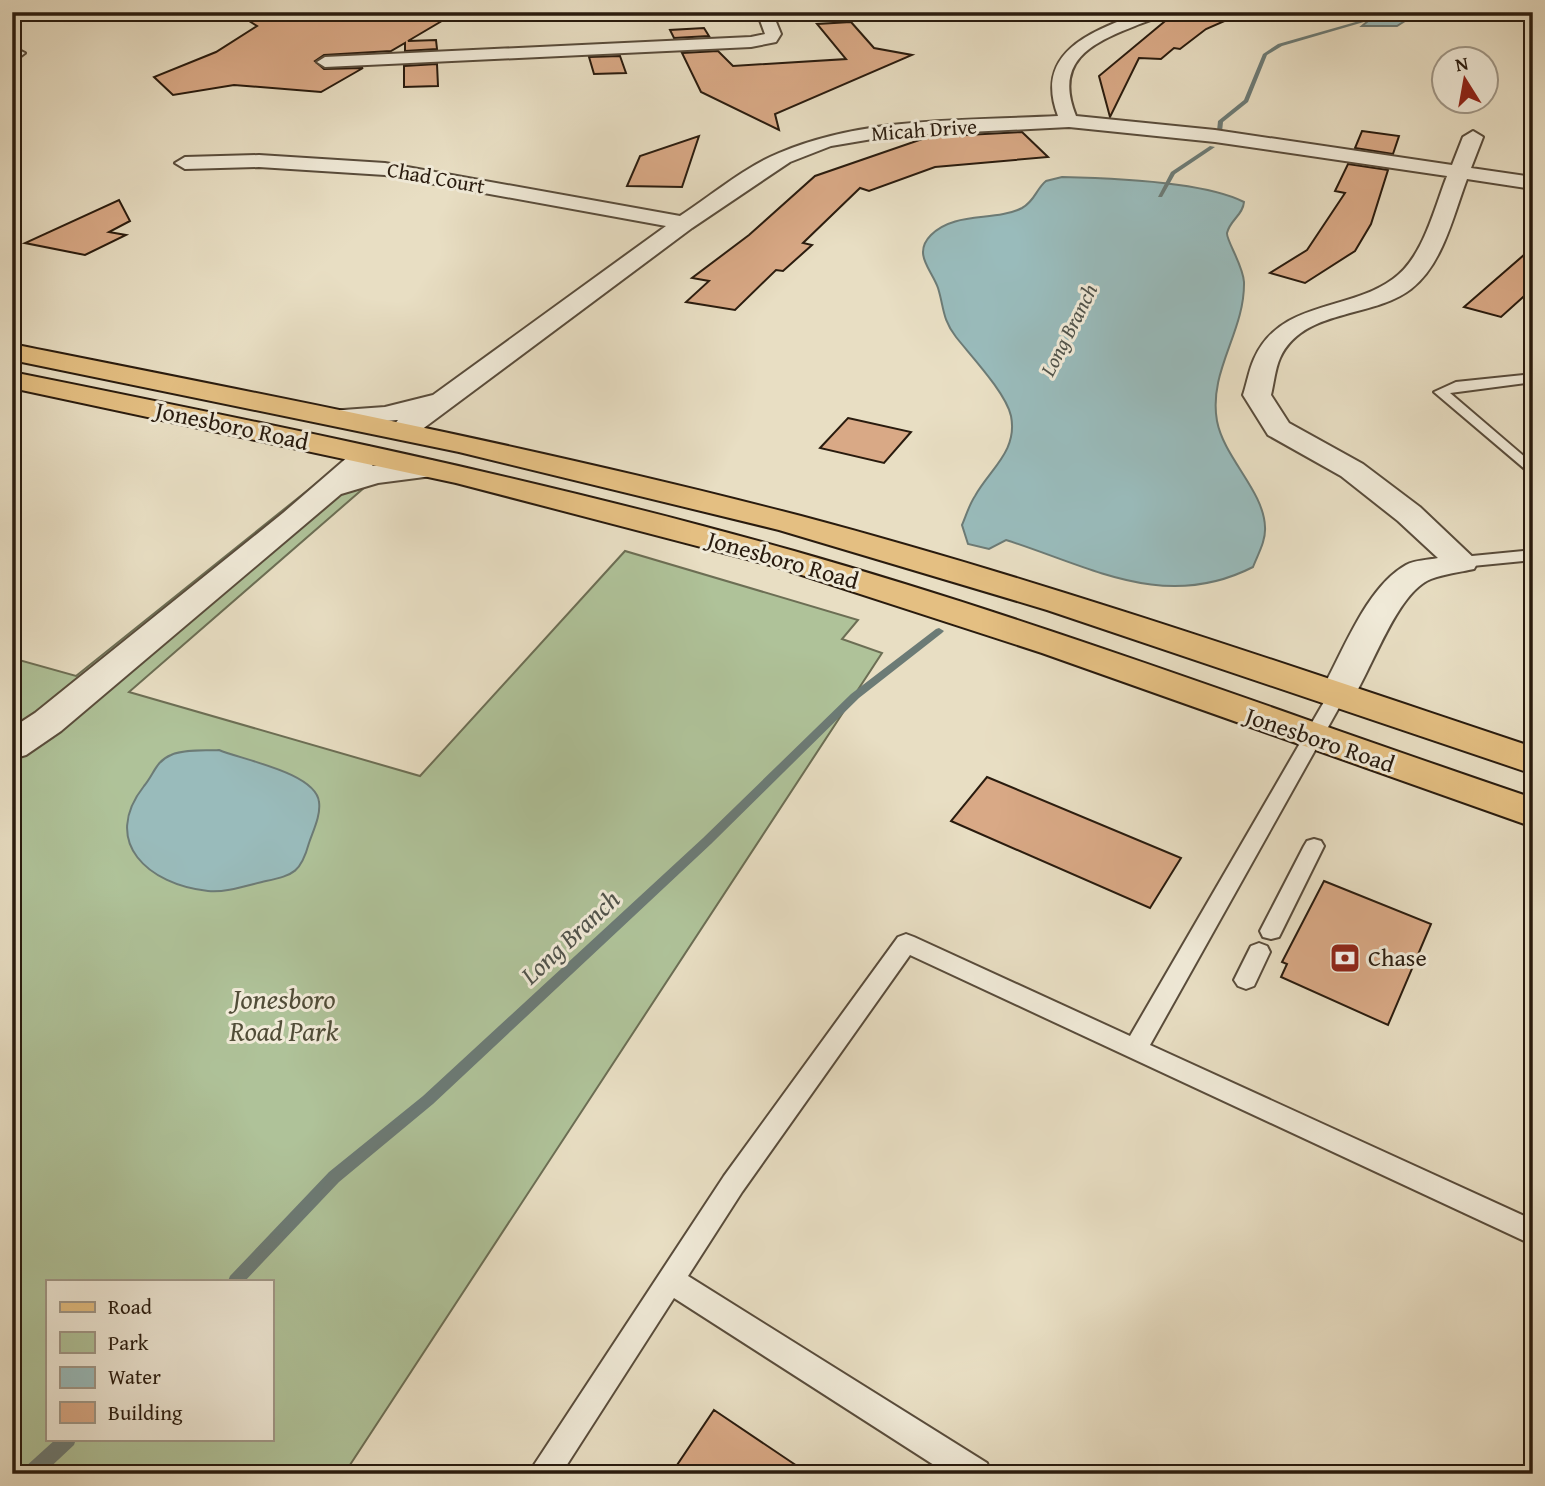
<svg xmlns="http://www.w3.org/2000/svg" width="1545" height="1486" viewBox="0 0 1545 1486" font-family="'Gentium Book Plus',serif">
<rect width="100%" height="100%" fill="#e8dec3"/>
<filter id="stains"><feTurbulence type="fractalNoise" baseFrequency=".00286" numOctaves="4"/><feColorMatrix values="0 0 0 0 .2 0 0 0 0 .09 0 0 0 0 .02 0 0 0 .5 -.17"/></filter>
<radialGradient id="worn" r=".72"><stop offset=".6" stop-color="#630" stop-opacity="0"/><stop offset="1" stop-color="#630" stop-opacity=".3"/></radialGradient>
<path fill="#afc299" stroke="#6c6e54" stroke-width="2" fill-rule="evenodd" d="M 323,478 L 365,487 L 129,692 L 420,776 L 625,551 L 858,620 L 842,639 L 882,653 L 344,1474 L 12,1474 L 12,658 L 76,676 ZM 47,1281 L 271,1281 L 271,1439 L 47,1439 Z"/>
<path fill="#9bb" stroke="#6c7b76" stroke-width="2" d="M 1371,12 L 1457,12 L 1434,19 L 1405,21 L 1397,26 L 1362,26 L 1374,16 Z
M 1062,177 C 1110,178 1203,181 1244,202 C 1243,215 1230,220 1227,233 C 1226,240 1243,265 1244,282 C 1245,332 1208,371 1217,421 C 1224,458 1264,491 1265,527 C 1266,541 1258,554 1253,567 C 1165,612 1091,567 1006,540 L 989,549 L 968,544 L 962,525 C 966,516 969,505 975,496 C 990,469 1018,451 1011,416 C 1006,393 971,356 956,337 C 942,319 944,307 938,288 C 932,270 912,254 931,235 C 955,211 994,222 1022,208 C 1035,201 1036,189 1046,181 Z
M 219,750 C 243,760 316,773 319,802 C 321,815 313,831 309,843 C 301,872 294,875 266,881 C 248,885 226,893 208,891 C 149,885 100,842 144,786 C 154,774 156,761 171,755 C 185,749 204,751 219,750 Z"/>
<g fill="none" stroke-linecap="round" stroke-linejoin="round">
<path fill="#6c7b76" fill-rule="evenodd" d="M 1391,12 L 1398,12 L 1282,46 L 1267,55 L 1248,102 L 1223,122 L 1222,132 L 1217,131 L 1218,121 L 1244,100 L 1263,54 L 1278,44 Z
M 1210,146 L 1215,147 L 1175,174 L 1162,197 L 1158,197 L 1171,172 Z
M 939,628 L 944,631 L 942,633 L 859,698 L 711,844 L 433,1104 L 339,1182 L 245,1281 L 228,1281 L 230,1276 L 329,1172 L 423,1096 L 703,838 L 851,694 L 936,629 Z
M 56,1439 L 76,1439 L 74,1445 L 43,1474 L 22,1474 L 24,1468 Z"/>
</g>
<path fill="#d9a986" stroke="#291b0e" stroke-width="2" d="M 235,12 L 457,12 L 408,41 L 436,40 L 437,49 L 405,51 L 405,43 L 391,51 L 324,55 L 315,61 L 324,69 L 363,68 L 321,92 L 234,85 L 173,95 L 154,77 L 216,52 L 257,26 Z
M 1176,12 L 1245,12 L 1206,29 L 1180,49 L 1174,48 L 1161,59 L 1139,58 L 1110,117 L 1099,76 Z
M 851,22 L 874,48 L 912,55 L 775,114 L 779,130 L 701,92 L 682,53 L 718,51 L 733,66 L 846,59 L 817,24 Z
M 704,28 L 709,36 L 674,38 L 670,30 Z
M 620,56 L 626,73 L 594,74 L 589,57 Z
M 437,64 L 438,86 L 404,87 L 404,66 Z
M 1362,131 L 1399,136 L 1393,154 L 1355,148 Z
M 1022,132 L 1048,157 L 935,167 L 869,191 L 860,188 L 803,243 L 812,245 L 783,271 L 776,270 L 735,310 L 686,302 L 709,281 L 692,278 L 749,235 L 815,176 L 928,137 Z
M 699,136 L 682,187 L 627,186 L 640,156 Z
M 1348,164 L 1388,170 L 1371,224 L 1355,251 L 1305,283 L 1270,273 L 1307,250 L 1345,193 L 1335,191 Z
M 119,200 L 130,221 L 109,232 L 126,235 L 85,255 L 25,243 Z
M 1533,247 L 1533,288 L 1501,317 L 1464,307 Z
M 848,418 L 911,432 L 884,463 L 820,448 Z
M 987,777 L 1181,858 L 1150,908 L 951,821 Z
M 1324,881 L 1431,924 L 1388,1025 L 1281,977 L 1287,964 L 1282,962 Z
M 714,1410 L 809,1474 L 671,1474 Z"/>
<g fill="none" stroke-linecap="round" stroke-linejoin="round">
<g stroke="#594c3b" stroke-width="4">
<path id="service" d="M 21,51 L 25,53 L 12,63 L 12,52 Z
M 1533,374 L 1533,382 L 1450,393 L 1533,464 L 1533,476 L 1434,392 L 1456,382 Z
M 1533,550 L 1533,560 L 1462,567 L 1454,562 L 1462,557 Z
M 1337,689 L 1346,695 L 1150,1045 L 1533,1220 L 1533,1245 L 910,955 L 742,1192 L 688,1276 L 987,1463 L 991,1474 L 948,1474 L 674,1298 L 561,1474 L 528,1474 L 724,1176 L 898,937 L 906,934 L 914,937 L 1130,1036 L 1328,695 Z
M 1314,839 L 1321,841 L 1324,846 L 1282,931 L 1279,937 L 1271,939 L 1263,937 L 1260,931 L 1304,846 L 1307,841 Z
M 1259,943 L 1267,946 L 1270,952 L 1254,986 L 1246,989 L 1238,986 L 1234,980 L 1251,946 Z"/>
</g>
<g stroke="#594c3b" stroke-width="4">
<path id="minor" d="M 757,12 L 772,12 L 781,34 L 776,42 L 751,47 L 325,67 L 317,62 L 325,57 L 751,37 L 765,34 Z
M 1143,12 L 1164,12 C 1157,19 1144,22 1135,26 C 1089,44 1054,62 1076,116 L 1215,130 L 1452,165 L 1463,137 L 1473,131 L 1483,137 L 1471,168 L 1533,177 L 1533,189 L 1467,179 C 1453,216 1443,264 1411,289 C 1372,319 1303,308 1280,358 C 1275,369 1274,383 1271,395 L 1289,423 L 1363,464 L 1420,507 L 1478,562 L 1474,569 C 1460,572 1444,574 1431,579 C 1396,593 1372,670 1350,703 L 1337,707 L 1324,703 L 1319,695 C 1342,655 1365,588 1406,565 C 1415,560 1428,560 1438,558 L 1398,521 L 1341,476 L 1268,435 L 1243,395 C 1247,383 1249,370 1254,359 C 1280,300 1348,312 1393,279 C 1423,258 1434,209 1447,176 L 1215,142 L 1069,127 L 890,136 L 831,146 L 790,162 L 692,228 L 413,436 L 403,439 L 393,436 L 389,430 L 398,420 L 339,425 L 329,423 L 325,417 L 329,411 L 385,407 L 433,395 L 666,226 L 385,175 L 259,167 L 185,169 L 175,163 L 185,157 L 259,155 L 385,163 L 680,216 C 712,195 745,167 779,153 C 867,116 965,121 1058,116 C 1033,51 1093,31 1143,12 Z
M 367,446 L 377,449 L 382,455 L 372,466 L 430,460 L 440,463 L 445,469 L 440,475 L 378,483 L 341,494 L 61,731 L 26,755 L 12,759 L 12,728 L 35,713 L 283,513 L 357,449 Z"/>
</g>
<g stroke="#291b0e" stroke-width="4">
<path id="primary" d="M 12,344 C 276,397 541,448 801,516 C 1048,582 1290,666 1533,747 L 1533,774 L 1047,610 L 779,530 L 459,452 L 12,360 Z
M 12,372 C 274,425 537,478 794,551 C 1044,622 1287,715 1533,798 L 1533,827 L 1042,653 L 774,566 L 456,483 L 12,388 Z"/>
</g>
<use href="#service" fill="#f0ead8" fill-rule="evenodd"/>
<use href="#minor" fill="#f0ead8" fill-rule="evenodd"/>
<use href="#primary" fill="#e4bf82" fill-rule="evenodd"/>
</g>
<defs>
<g id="bank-square" transform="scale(1.575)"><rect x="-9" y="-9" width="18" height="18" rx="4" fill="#8f2418" stroke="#f0ead8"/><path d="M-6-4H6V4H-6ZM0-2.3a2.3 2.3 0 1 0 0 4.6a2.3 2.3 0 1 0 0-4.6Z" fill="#fff"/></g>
</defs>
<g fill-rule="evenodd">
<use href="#bank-square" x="1345" y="958"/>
</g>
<g text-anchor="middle" stroke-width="6" stroke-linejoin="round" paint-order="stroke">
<g font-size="21" fill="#291b0e" stroke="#f0ead8">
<text transform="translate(924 130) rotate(-4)" y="7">Micah Drive</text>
<text transform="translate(436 178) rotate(10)" y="7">Chad Court</text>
</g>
<g font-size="21" font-style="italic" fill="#50534b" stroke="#f0ead8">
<text transform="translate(1069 330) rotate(-63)" y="7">Long Branch</text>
</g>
<g font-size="24" fill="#291b0e" stroke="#f0ead8">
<text transform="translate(232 426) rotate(12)" y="8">Jonesboro Road</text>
<text transform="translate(783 560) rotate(16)" y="8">Jonesboro Road</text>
<text transform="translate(1320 740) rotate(19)" y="8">Jonesboro Road</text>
</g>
<g font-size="24" fill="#291b0e" stroke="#f0ead8" text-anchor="start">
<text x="1368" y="966">Chase</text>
</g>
<g font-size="26" font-style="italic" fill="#50534b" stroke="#f0ead8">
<text transform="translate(570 937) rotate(-43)" y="9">Long Branch</text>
</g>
<g font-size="28" font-style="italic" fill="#514d38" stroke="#f0ead8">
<text x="284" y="1009">Jonesboro<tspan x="284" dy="32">Road Park</tspan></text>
</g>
</g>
<rect width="1545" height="1486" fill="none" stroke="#e8dec3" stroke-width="42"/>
<rect x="14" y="14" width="1517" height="1458" fill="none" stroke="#291b0e" stroke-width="3.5"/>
<rect x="21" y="21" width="1503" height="1444" fill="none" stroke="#291b0e" stroke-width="2"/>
<rect x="46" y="1280" width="228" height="161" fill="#f0ead8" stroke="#a09787" stroke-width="2"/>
<rect x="60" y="1302" width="35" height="10" fill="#e4bf82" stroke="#a09787" stroke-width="2"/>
<text x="108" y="1314" font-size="21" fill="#291b0e">Road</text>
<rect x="60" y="1332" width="35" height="21" fill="#afc299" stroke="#a09787" stroke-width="2"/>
<text x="108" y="1350" font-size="21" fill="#291b0e">Park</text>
<rect x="60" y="1367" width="35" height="21" fill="#99bbbb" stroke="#a09787" stroke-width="2"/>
<text x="108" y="1384" font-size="21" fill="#291b0e">Water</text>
<rect x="60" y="1402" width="35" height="21" fill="#d9a986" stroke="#a09787" stroke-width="2"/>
<text x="108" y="1420" font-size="21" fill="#291b0e">Building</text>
<g transform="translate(1465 80) rotate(349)"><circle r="33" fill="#f0ead8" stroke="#a09787" stroke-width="2"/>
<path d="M0-5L12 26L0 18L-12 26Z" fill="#8f2418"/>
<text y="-10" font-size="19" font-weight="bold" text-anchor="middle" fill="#291b0e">N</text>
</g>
<rect width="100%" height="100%" filter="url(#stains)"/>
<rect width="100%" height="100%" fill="url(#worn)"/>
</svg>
